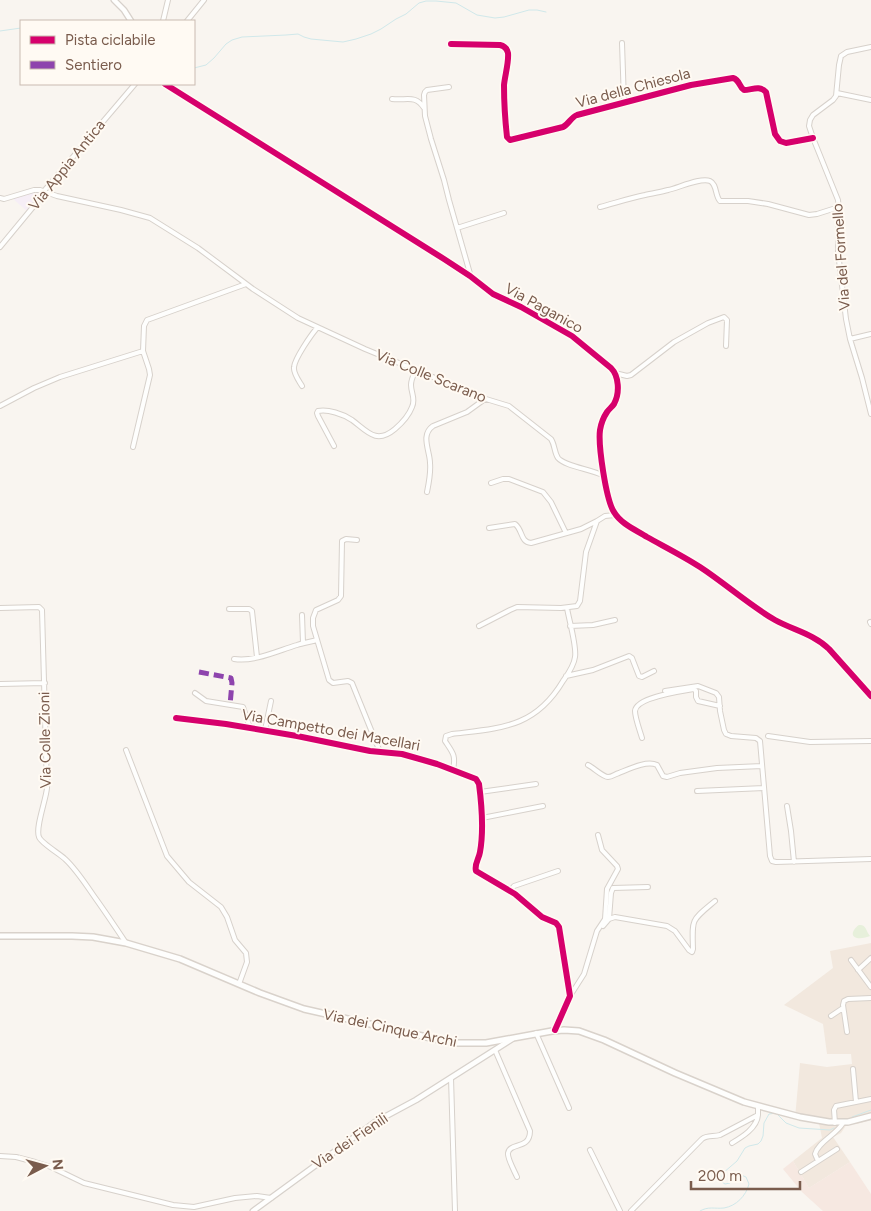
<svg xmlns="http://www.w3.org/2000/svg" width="871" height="1211" viewBox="0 0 871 1211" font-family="Figtree,sans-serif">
<rect width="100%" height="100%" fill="#f9f5f0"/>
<path fill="#f2e8de" d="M 871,943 L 871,1120 L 856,1124 L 847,1124 L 841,1133 L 833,1137 L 850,1162 L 809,1188 L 793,1161 L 822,1138 L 819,1123 L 795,1118 L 800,1063 L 827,1067 L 852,1064 L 851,1054 L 827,1054 L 823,1024 L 784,1005 L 833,968 L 830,951 Z"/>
<path fill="#f6e8e1" d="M 793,1161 L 809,1188 L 850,1162 L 871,1194 L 871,1211 L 823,1211 L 802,1192 L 783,1169 Z"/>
<path fill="#f6eef6" d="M 30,193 L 39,193 L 40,195 L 27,211 L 12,198 Z"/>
<path fill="#e7f0db" d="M 859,925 C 866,924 866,931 870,936 C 867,937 861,939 857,938 C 849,936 854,928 859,925 Z"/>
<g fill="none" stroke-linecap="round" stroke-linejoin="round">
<path stroke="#d0e8ea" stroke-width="1" d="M 0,31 L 21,28
M 194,68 L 206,65 L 214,58 L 226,44 L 232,40 L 242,37 L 286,35 L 298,34 L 304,37 L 311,39 L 343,42 L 356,39 L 371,34 L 381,29 L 396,19 L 406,14 L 419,3 L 426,1 L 436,1 L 456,3 L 477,15 L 495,18 L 504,17 L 529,10 L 537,10 L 546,12
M 852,1117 L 871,1110
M 700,1211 C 708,1206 715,1209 724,1208 C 736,1206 746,1196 749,1184 L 746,1177 L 741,1175 L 737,1175 L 730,1183 L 725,1184 L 722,1182 L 721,1178 L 723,1173 L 737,1161 L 745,1148 L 749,1146 L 758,1144 L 761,1141 L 763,1136 L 764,1123 L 769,1114 L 776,1113 L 786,1123 L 799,1128 L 830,1130 L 834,1128"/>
<g stroke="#d7d1cb" stroke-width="6">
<path id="minor" d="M 163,21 L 168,0
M 187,21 L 204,0
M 622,43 L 624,102
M 451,44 L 500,45 C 504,46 507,48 508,53 C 509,62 505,75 504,85 C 504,102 505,119 507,137 L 510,140 L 563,127 C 569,124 571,117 577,115 L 691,85 L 733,78 C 740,80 739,87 744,90 C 752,90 759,85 766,92 L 775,134 L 780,141 L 786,143 L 813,138
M 871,47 L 847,52 L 841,56 L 839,65 L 836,96 L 833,100 L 813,115 L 810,120 L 809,126 L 813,138 L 838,200 L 839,211 L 838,252 L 846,319 L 850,339 L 862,378 L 871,414
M 449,87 L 427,90 L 425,92 L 424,95 L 425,116 L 431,139 L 444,180 L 449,200 L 471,277
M 837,93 L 871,100
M 392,99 C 406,101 415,94 424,108
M 0,198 L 4,199 L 34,190 L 40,190 L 57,196 L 121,210 L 150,218 L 198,248 L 253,289 L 298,318 L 365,349 L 486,399 L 509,406 L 551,439 C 555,445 554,452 558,458 C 566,467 592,469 604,476
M 600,207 C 615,203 630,198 645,195 C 653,193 661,192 668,190 C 678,188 701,177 710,181 C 717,184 715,196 720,201 L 748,201 L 768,204 L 809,215 L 817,214 L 839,207
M 457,228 L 504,213
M 0,247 L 38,201 L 44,191 L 135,84
M 850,339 L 871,334
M 615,373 L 627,376 L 631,375 L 674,342 L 708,323 L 724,317 L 727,320 L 726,346
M 302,386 C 299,381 293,373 294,367 C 295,358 311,335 317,328
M 0,406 L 34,388 L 60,377 L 143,351 L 144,326 L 147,320 L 246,284
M 334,446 L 318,416 L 317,413 L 318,411 C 328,409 343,414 352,420 C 367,431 376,445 395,429 C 402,423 409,415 412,407 C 416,399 411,393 411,385 C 411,379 414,374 416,370
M 133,447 L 150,375 L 149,369 L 143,351
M 491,483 L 503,479 L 509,479 L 543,492 L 551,502 L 566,533
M 427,492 C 429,482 431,473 430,463 C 430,451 420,435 433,426 L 467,412 L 485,399
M 489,528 L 515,524 C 523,530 520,542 531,543 L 581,529 L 597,521
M 357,540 L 346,539 L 342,541 L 341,596 L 338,600 L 316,610 L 313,618 L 313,626 L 329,680 L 333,683 L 348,681 L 352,683 L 380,752
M 0,608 L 39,607 L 42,610 L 47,788 C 46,800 35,828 39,837 C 41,843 60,854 65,859 C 77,870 86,885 96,899 C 106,913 116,928 126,943
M 229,609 L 249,609 L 252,611 L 257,657
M 302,615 L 303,643
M 870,622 L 871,624
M 479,626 L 510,610 L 517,607 L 561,608 L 577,606 L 580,601 L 586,552 L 597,521 L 605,516 L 615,515
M 570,626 L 593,625 L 615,620
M 234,659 C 255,662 277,651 297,645 C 303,643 310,642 317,640
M 566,676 L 593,670 L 629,656 L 632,658 L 639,676 L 642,677 L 654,671
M 0,684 L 45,683
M 665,691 L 698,686 L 716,693 L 719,697 L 720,711 L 724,730 L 726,734 L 731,736 L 756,738 L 760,741 L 770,856 L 772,861 L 776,862 L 871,859
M 195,693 L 206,701 L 243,707 L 250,728
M 176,718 L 226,724 L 297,736 L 370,751 L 402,754 L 437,764 L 476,779 L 479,784 C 482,807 484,830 480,852 C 479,859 474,864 476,871 L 515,894 L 542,917 L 556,923 L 559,927 L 570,996 L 555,1030
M 265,730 L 271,701
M 768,736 L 810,742 L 871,741
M 642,738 C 640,731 635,718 635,711 C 636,697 683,691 694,689 L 696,691 L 696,697 L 698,701 L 720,706
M 126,750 L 167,856 L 189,882 L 221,907 L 227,917 L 235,940 L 246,953 L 247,962 L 239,984
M 588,765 C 594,768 603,777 608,777 C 612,777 615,774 619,773 C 629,769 647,760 657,765 L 663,776 L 667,777 L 680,773 L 717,768 L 762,766
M 453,770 C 456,755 453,753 445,741 L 446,736 L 452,734 C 501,728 535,728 563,681 C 568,674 574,666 575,657 C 577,647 569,620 567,608
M 697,791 L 764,788
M 480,792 L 536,784
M 787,806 L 791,831 L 794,862
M 482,818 L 543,806
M 510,891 L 514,886 L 558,871
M 609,919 L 615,917 L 667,926 L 675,931 L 689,950 L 692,952 L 693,949 C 692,918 691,921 715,901
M 603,926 L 609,919 L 611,893 L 613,888 L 648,887
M 851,960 L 871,987
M 858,970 L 871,958
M 570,996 L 584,974 L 597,931 L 605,919 L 607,889 L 618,869 L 617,866 L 602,850 L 598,835
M 831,1016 L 843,1008
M 847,1032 L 843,1005 L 844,1001 L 848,999 L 871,998
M 536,1033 L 569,1108
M 495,1050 L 530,1131 C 530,1150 510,1142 508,1153 C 507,1158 515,1172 517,1177
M 853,1069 L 856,1102
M 451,1078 L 455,1211
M 835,1123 L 834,1110 L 836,1106 L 871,1099
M 732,1143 C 742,1137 757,1128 758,1115
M 590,1150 L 620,1211
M 0,1156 L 16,1157 L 35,1162 L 51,1167 L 84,1183 L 173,1205 L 194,1207 L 235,1198 L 257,1196 L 271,1198
M 818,1161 L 815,1154 C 818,1142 836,1135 843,1123
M 801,1172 L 837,1149
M 631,1211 L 702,1139 C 707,1135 714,1137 720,1135 L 758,1115 L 758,1106"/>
</g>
<g stroke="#d7d1cb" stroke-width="7">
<path id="tertiary" d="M 114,0 L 124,10 L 131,21
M 165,84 L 444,259 L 470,276 L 493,294 L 521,307 L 572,336 L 611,368 C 619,376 620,393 614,404 C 612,407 609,409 607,412 C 603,418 601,424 600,430 C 598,445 606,500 614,512 C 621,524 636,530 647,537 C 665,547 683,556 700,567 C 726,584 749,605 775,620 C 793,630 814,634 829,649 L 871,696
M 253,1211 L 375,1122 L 416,1100 L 512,1039"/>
</g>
<g stroke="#d9d2cb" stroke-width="8">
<path id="secondary" d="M 0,936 L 72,936 L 93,937 L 126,943 L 180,959 L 260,993 L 304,1009 L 453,1043 L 486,1043 L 552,1031 L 564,1030 L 579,1031 L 604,1040 L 675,1073 L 744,1102 L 800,1117 L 829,1122 L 848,1122 L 871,1116"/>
</g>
<use href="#minor" stroke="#fefefd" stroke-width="4"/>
<use href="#tertiary" stroke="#fefefd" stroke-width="4.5"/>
<use href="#secondary" stroke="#fefefd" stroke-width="5"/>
<path stroke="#8e44ad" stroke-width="5" stroke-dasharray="10 5" stroke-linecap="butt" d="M 199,672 L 231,678 L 232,683 L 230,705"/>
<g stroke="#fffaf3" stroke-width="9">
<path id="cycleway" d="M 451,44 L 500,45 C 504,46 507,48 508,53 C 509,62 505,75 504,85 C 504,102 505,119 507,137 L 510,140 L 563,127 C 569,124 571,117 577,115 L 691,85 L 733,78 C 740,80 739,87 744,90 C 752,90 759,85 766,92 L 775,134 L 780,141 L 786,143 L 813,138
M 165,84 L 444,259 L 470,276 L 493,294 L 521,307 L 572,336 L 611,368 C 619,376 620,393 614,404 C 612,407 609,409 607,412 C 603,418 601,424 600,430 C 598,445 606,500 614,512 C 621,524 636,530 647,537 C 665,547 683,556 700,567 C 726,584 749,605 775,620 C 793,630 814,634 829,649 L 871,696
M 176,718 L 226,724 L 297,736 L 370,751 L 402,754 L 437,764 L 476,779 L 479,784 C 482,807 484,830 480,852 C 479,859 474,864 476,871 L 515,894 L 542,917 L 556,923 L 559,927 L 570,996 L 555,1030"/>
</g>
<use href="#cycleway" stroke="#d6006c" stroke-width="6"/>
</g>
<g text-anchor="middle" stroke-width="4" stroke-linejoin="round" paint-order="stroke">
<g font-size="15" fill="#7a5c4d" stroke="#fffaf3">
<text transform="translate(633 88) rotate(-15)" y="5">Via della Chiesola</text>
<text transform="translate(67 165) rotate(-51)" y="5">Via Appia Antica</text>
<text transform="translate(841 257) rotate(-94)" y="5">Via del Formello</text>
<text transform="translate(544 308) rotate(29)" y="5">Via Paganico</text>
<text transform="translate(431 376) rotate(22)" y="5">Via Colle Scarano</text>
<text transform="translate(331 730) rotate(10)" y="5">Via Campetto dei Macellari</text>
<text transform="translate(45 740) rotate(-91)" y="5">Via Colle Zioni</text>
<text transform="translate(390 1028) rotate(12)" y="5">Via dei Cinque Archi</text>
<text transform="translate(350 1141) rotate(-34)" y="5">Via dei Fienili</text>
</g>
</g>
<rect x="20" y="20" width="175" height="65" fill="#fffaf3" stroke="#cabbb1"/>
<rect x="30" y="36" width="25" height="8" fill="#d6006c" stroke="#cabbb1"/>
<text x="65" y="45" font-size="15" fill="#7a5c4d">Pista ciclabile</text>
<rect x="30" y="61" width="25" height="8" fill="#8e44ad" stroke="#cabbb1"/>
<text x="65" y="70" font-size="15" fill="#7a5c4d">Sentiero</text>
<g transform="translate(45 1166) rotate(84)" stroke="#fffaf3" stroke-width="4" paint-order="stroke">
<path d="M0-4L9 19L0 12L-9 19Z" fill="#7a5c4d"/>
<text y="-8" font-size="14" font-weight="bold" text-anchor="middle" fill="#7a5c4d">N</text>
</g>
<path d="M691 1181v8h109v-8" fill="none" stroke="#7a5c4d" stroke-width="2.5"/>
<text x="698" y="1181" font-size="15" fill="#7a5c4d" stroke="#fffaf3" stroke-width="4" paint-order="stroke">200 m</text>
</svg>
